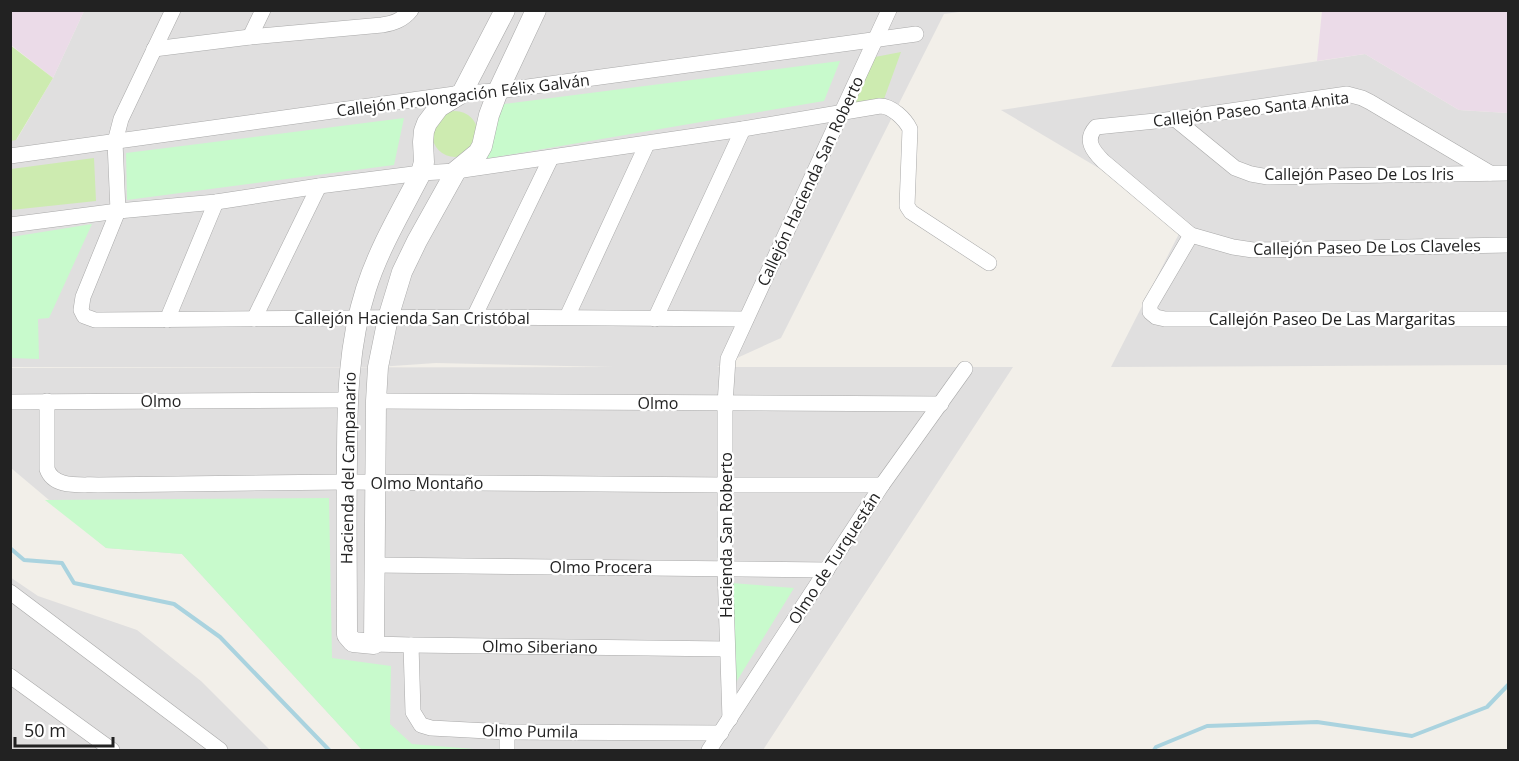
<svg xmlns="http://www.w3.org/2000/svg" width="1519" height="761" viewBox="0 0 1519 761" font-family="'Open Sans',sans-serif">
<rect width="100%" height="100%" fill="#f2efe9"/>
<path fill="#e0dfdf" d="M 84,11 L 967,11 L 944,14 L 781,338 L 717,367 L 1013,367 L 763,750 L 362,750 L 182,554 L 106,548 L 11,468 L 11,368 L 613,367 L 436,363 L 378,367 L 11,367 L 11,141 L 17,139 L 53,78 Z
M 1365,54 L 1459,110 L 1508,113 L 1508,365 L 1111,367 L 1186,220 L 1001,110 Z
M 10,577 L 38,596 L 137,630 L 201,681 L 270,750 L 11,750 Z"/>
<path fill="#ebdbe8" d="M 10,11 L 84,11 L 53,78 L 11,45 Z
M 1322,11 L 1508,11 L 1508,113 L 1459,110 L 1365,54 L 1317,61 Z"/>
<path fill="#cdebb0" d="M 10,45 L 53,78 L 16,140 L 11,141 Z
M 901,52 L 884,99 L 852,105 L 875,57 Z
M432 134a23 23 0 1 1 46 0a23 23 0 1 1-46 0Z
M 94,158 L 96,201 L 11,210 L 11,169 Z"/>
<path fill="#c8facc" d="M 840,61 L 824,101 L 484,159 L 496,105 Z
M 404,118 L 394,165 L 127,200 L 126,153 Z
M 92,224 L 49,318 L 38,319 L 39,359 L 11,358 L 11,237 Z
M 329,498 L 332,658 L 391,666 L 390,724 L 412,744 L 486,750 L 362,750 L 182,554 L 106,548 L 45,500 Z
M 731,583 L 794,588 L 727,697 Z"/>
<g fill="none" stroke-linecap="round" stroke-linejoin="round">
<path stroke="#aad3df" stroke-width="4" d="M 10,548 L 24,560 L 62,563 L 74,583 L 174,604 L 220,637 L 329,750
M 1154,750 L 1156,747 L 1207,726 L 1317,722 L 1412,736 L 1487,707 L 1508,685"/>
<g stroke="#a9a9a9" stroke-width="16">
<g id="minor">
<path d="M 173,10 L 121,119 L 115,142 L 118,211 L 83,297 L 81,310 L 84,316 L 95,320 L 101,320 L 474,317 L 746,319"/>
<path d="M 250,37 L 263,10"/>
<path d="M 154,49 L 250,37 L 382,25 C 394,23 403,20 411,10"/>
<path d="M 1175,119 L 1235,168 L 1251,174 L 1268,177 L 1508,173"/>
<path d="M 10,156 L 462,93 L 498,91 L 916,34"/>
<path d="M 1490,173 L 1370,102 L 1362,98 L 1347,94 L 1175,119 L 1096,127 C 1084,140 1093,151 1103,161 L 1191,235 L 1233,247 L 1253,250 L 1508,245"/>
<path d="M 10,225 L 118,211 L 216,202 L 319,186 L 421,173 L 456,171 L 743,129 L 880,106 C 892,106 905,119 910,129 L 907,206 L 911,212 L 989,263"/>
<path d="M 1191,235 L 1150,305 L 1150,312 L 1156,317 L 1165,319 L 1508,319"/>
<path d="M 474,317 L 551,158"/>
<path d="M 567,317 L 647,144"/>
<path d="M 254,319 L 319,186"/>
<path d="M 655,319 L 743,129"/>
<path d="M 167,320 L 216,202"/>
<path d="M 47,401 L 47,469 C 54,489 81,484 98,485 L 346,482 L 725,485 L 882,485"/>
<path d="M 376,401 L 941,404"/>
<path d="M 10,402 L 347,400"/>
<path d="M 374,565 L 827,570"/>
<path d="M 10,592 L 220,750"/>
<path id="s1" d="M 374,644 L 411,645 L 727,649"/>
<path d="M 411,645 L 413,712 L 421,725 L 431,728 L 507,732 L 721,733"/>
<path d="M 10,676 L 112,750"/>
<path d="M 730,719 L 725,568 L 725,404 L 728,359 L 889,10"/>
<path d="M 507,750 L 507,732"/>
<path d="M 709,750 L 882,485 L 965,369"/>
</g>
</g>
<g stroke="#a9a9a9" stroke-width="21">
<path id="tertiary" d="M 505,10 L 462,93 L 439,107 L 427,123 L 424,131 L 423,142 L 424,162 L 421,173 C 402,210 379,248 366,289 C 348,345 347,402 347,461 C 346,519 347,577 347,635 L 353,642 L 374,644 L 376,401 L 378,367 L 388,318 L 402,272 L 417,241 L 456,171 L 478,153 L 482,146 L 489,115 L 498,91 L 536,10"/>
</g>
<use href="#minor" stroke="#fff" stroke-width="15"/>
<use href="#tertiary" stroke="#fff" stroke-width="20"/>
</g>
<g text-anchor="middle" stroke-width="4.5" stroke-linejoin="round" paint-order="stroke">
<g font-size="16" fill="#222" stroke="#fff">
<text transform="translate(463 95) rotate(-7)" y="6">Callejón Prolongación Félix Galván</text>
<text transform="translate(1251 109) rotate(-7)" y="6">Callejón Paseo Santa Anita</text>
<text x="1359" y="180">Callejón Paseo De Los Iris</text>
<text transform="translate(810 181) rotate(-65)" y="6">Callejón Hacienda San Roberto</text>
<text transform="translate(1367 247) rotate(-1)" y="6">Callejón Paseo De Los Claveles</text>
<text x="412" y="324">Callejón Hacienda San Cristóbal</text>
<text x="1332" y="325">Callejón Paseo De Las Margaritas</text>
<text x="161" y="407">Olmo</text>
<text x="658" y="409">Olmo</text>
<text transform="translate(348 468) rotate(-89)" y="6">Hacienda del Campanario</text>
<text x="427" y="489">Olmo Montaño</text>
<text transform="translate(726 535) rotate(-90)" y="6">Hacienda San Roberto</text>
<text transform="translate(834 558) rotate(-57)" y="6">Olmo de Turquestán</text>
<text x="601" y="573">Olmo Procera</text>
<text dy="6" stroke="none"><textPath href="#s1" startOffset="166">Olmo Siberiano</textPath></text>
<text transform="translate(530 731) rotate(1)" y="6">Olmo Pumila</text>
</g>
</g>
<rect width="1519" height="761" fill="none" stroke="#222222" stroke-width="24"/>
<path d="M15 737v9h98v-9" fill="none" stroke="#222222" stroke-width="3"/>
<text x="24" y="737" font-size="18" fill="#222222" stroke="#ffffff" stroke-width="4.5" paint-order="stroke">50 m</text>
</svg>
